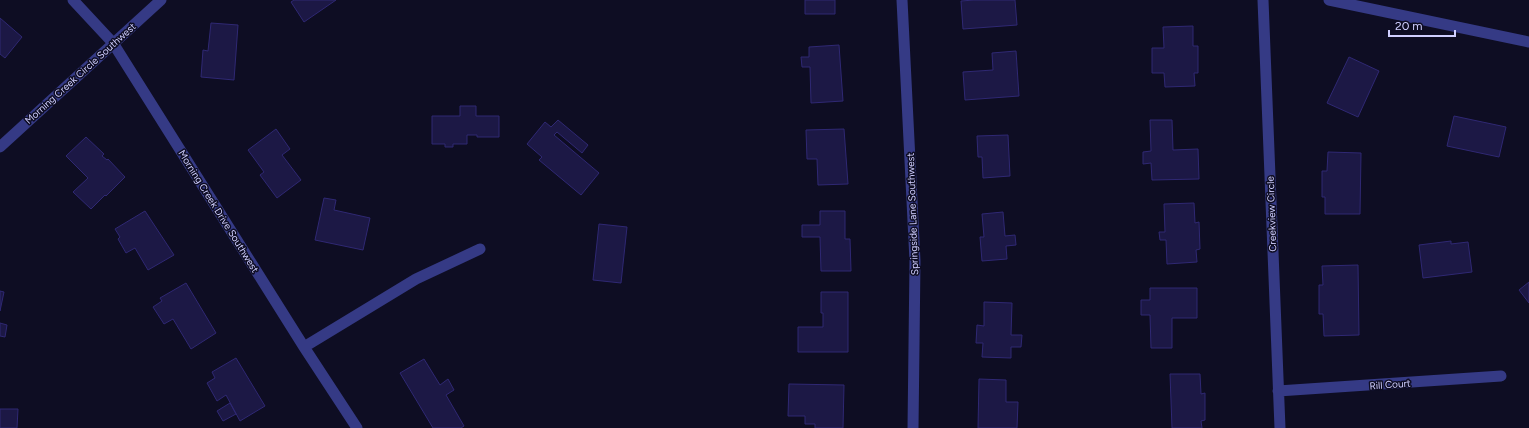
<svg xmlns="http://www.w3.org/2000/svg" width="1529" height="428" viewBox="0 0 1529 428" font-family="Figtree,sans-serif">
<rect width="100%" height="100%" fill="#0e0d23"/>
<path fill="#1c1845" stroke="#2f2873" d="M 294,0 L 336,0 L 304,22 L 291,2 Z
M 805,0 L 835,0 L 835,14 L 805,14 Z
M 974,0 L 1015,0 L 1017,25 L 963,29 L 961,1 Z
M 0,18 L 22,37 L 5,58 L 0,54 Z
M 211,23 L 238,25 L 234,80 L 201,77 L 203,50 L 208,51 Z
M 1193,26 L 1193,46 L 1198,46 L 1198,73 L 1194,73 L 1195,86 L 1165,87 L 1164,73 L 1152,73 L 1152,48 L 1164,48 L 1163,27 Z
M 839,45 L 843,101 L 811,103 L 810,67 L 802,67 L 801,57 L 809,57 L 809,47 Z
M 1016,51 L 1019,96 L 965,100 L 963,72 L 993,70 L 992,53 Z
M 1349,57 L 1379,71 L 1358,117 L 1327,103 Z
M 460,106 L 476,106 L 476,116 L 499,116 L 499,137 L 477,137 L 477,135 L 467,135 L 467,144 L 453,144 L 453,147 L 445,147 L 445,144 L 432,144 L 432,116 L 460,116 Z
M 1454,116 L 1506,127 L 1499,157 L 1447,146 Z
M 558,120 L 588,145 L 582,153 L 557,132 L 554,135 L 599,173 L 581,195 L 539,160 L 542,157 L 527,144 L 545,122 L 551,127 Z
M 1150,120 L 1172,120 L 1173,150 L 1198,149 L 1199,179 L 1152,180 L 1151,163 L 1143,164 L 1143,152 L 1151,151 Z
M 276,129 L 290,149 L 282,155 L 301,180 L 277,198 L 260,175 L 264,172 L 248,150 Z
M 844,129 L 848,184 L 818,185 L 817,159 L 807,159 L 806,130 Z
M 1008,135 L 1010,176 L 983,178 L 982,157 L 978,157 L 977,136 Z
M 86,137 L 104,154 L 102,156 L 107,160 L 108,159 L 125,177 L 106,196 L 105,195 L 91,209 L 73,192 L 88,178 L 66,156 Z
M 1328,152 L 1361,153 L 1360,214 L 1325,214 L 1325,197 L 1322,197 L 1322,171 L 1327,171 Z
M 324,198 L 336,200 L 334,210 L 370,218 L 363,250 L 315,240 Z
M 1194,203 L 1195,223 L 1199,222 L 1200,249 L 1196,250 L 1197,262 L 1167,264 L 1166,240 L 1160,240 L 1159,232 L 1165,232 L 1164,204 Z
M 145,211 L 174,255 L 148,270 L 135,248 L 126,253 L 118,239 L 120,237 L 115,229 Z
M 820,211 L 845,211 L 845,239 L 850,239 L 851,271 L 821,271 L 820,237 L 802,237 L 802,225 L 820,225 Z
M 1003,212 L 1005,236 L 1015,235 L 1016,245 L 1006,246 L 1007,259 L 982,261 L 980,237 L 984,237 L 982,214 Z
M 599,224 L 627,227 L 621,283 L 593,280 Z
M 1451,241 L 1451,244 L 1468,242 L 1472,272 L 1423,278 L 1419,245 Z
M 1358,265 L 1359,335 L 1324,336 L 1323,314 L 1319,314 L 1319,285 L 1323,285 L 1322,266 Z
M 1529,282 L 1529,303 L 1519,290 Z
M 186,283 L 216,333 L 191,349 L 173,319 L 164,324 L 153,307 L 162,301 L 160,298 Z
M 1150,288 L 1197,288 L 1197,318 L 1172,318 L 1172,348 L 1151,348 L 1150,315 L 1141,315 L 1141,300 L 1150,300 Z
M 0,291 L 4,292 L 0,311 Z
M 821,292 L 848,292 L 848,352 L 798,352 L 798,327 L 823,327 L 823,313 L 821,313 Z
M 984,302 L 1012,303 L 1011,335 L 1022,335 L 1021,347 L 1011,347 L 1011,358 L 982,357 L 983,343 L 976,343 L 977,325 L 984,326 Z
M 0,323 L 7,325 L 5,337 L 0,336 Z
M 236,358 L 265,406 L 240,421 L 226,395 L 217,401 L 207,383 L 215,378 L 212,372 Z
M 424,359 L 440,385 L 448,379 L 454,390 L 446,395 L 464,426 L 461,428 L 433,428 L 400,373 Z
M 1170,374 L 1200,374 L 1201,394 L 1205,393 L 1205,420 L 1201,421 L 1202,428 L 1172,428 Z
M 979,379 L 1006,380 L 1006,402 L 1018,402 L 1017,428 L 978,428 Z
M 789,384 L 844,385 L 843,428 L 815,428 L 815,424 L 805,424 L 805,416 L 788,416 Z
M 230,403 L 236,414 L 223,421 L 217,411 Z
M 0,409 L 18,409 L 17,428 L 0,428 Z"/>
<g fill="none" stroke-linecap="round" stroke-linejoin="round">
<path stroke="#353a85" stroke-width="11" d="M 73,0 L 113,43 L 304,347 L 357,428
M 902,0 L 915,261 L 913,428
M 1263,0 L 1280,428
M 1329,0 L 1529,42
M 0,147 L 161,0
M 304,347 L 416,279 L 480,249
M 1278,391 L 1501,376"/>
</g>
<g text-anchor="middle" stroke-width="3" stroke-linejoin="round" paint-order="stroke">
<g font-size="10" fill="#d0cfff" stroke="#0e0d23">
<text transform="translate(80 73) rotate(-42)" y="4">Morning Creek Circle Southwest</text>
<text transform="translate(219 211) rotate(58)" y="4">Morning Creek Drive Southwest</text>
<text transform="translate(912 214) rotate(-92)" y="4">Springside Lane Southwest</text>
<text transform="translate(1271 214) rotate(-92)" y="4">Creekview Circle</text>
<text transform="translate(1390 384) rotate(-4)" y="4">Rill Court</text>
</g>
</g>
<path d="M1389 30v6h66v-6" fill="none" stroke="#d0cfff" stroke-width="2"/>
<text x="1395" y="30" font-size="12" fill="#d0cfff" stroke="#0e0d23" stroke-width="3" paint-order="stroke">20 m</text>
</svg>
